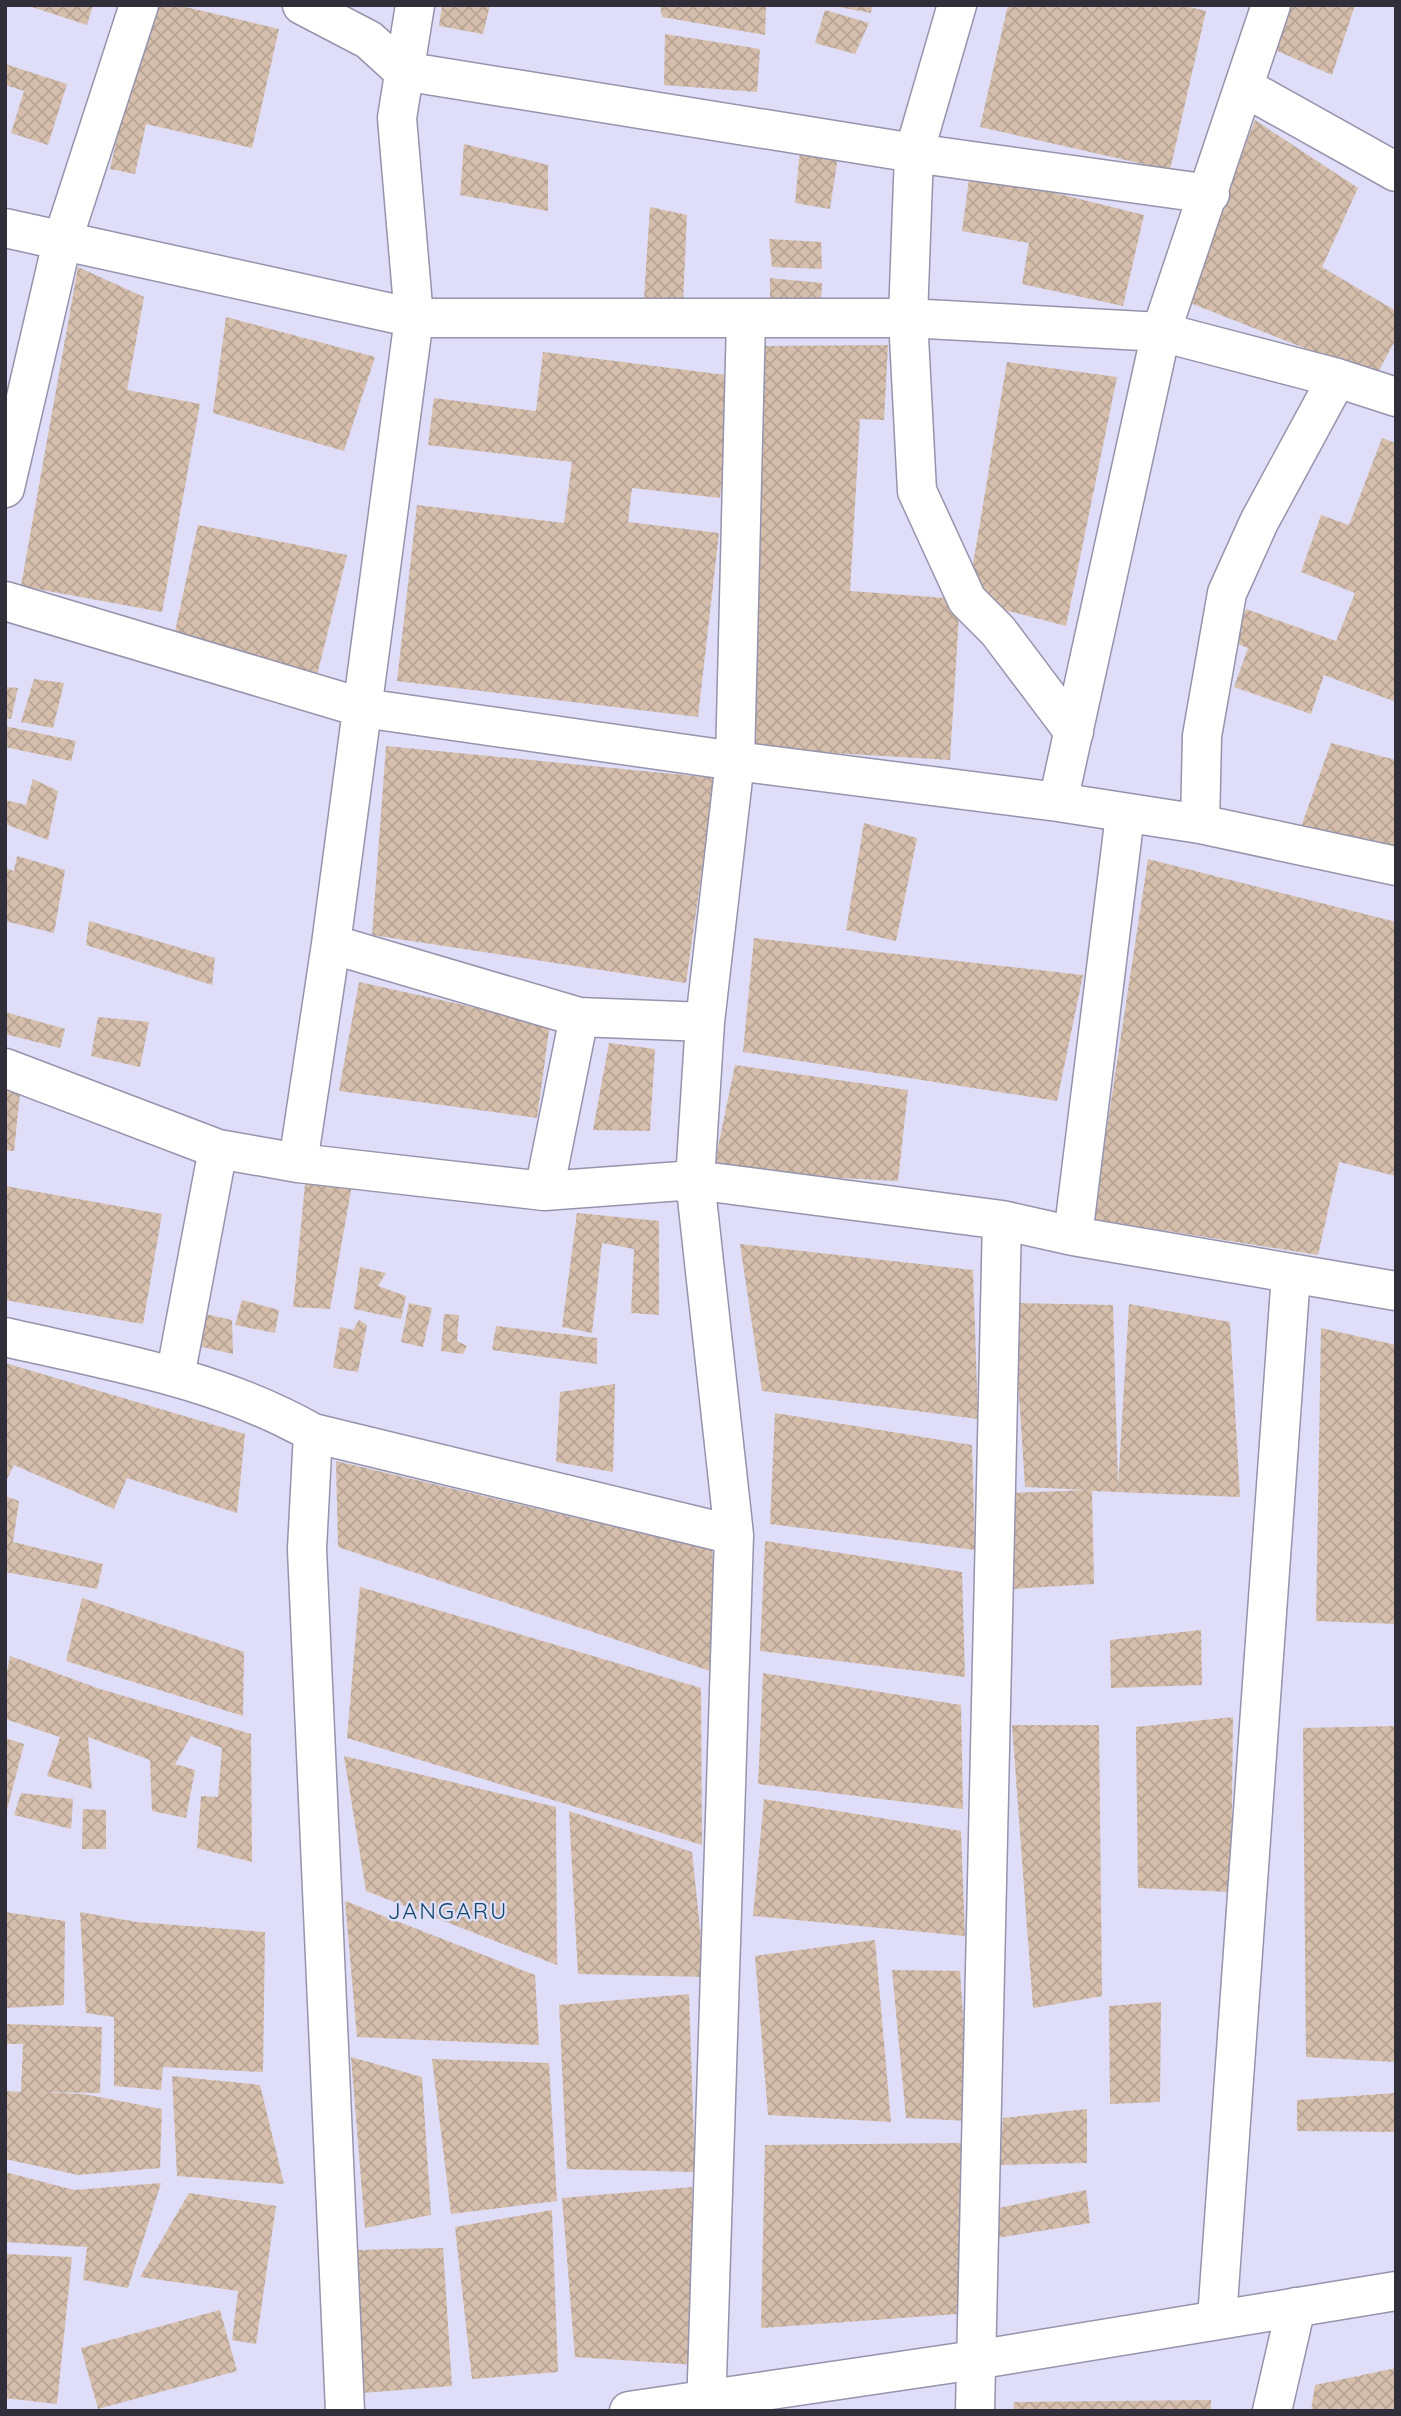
<svg xmlns="http://www.w3.org/2000/svg" width="1401" height="2416" viewBox="0 0 1401 2416" font-family="Quicksand,sans-serif">
<defs>
<pattern id="building-cross-hatch" width="8" height="8" patternUnits="userSpaceOnUse" patternTransform="scale(1.75)"><rect width="8" height="8" fill="#d5bfac"/><path d="M0 0l8 8M0 8l8-8" fill="none" stroke="#b7a495"/></pattern>
</defs>
<rect width="100%" height="100%" fill="#dfddf7"/>
<path fill="url(#building-cross-hatch)" d="M 26,5 L 93,5 L 87,25 Z
M 147,5 L 177,5 L 279,29 L 252,148 L 146,124 L 135,174 L 110,169 Z
M 442,5 L 490,5 L 483,34 L 439,26 Z
M 660,5 L 766,5 L 765,35 L 662,17 Z
M 839,5 L 872,5 L 871,13 L 839,7 Z
M 1008,5 L 1181,5 L 1206,11 L 1170,170 L 980,127 Z
M 1281,5 L 1355,5 L 1332,75 L 1259,43 Z
M 825,10 L 869,23 L 855,54 L 815,43 Z
M 665,34 L 760,49 L 757,92 L 664,85 Z
M 5,64 L 67,84 L 48,145 L 11,133 L 24,91 L 5,85 Z
M 1255,120 L 1358,188 L 1322,267 L 1396,311 L 1396,339 L 1376,376 L 1185,301 Z
M 464,144 L 548,165 L 548,211 L 460,195 Z
M 800,150 L 838,156 L 830,209 L 795,203 Z
M 970,172 L 1144,215 L 1123,306 L 1022,284 L 1029,243 L 962,231 Z
M 650,207 L 687,215 L 683,303 L 644,298 Z
M 769,239 L 821,242 L 822,269 L 772,267 Z
M 78,267 L 144,297 L 127,390 L 200,404 L 162,612 L 21,586 Z
M 770,278 L 822,283 L 821,303 L 770,299 Z
M 226,317 L 375,357 L 344,451 L 213,413 Z
M 888,345 L 884,420 L 860,419 L 850,591 L 960,599 L 950,760 L 751,748 L 755,346 Z
M 543,352 L 734,376 L 720,498 L 632,488 L 628,522 L 719,533 L 698,717 L 397,681 L 417,505 L 564,523 L 572,462 L 428,445 L 434,398 L 536,411 Z
M 1007,362 L 1117,377 L 1066,626 L 967,600 Z
M 1382,438 L 1396,443 L 1396,702 L 1324,675 L 1311,714 L 1234,687 L 1248,648 L 1235,643 L 1246,609 L 1336,641 L 1355,593 L 1301,572 L 1321,515 L 1349,525 Z
M 198,525 L 347,555 L 317,675 L 171,650 Z
M 34,679 L 64,683 L 53,728 L 21,722 Z
M 5,687 L 18,688 L 11,719 L 5,718 Z
M 5,726 L 76,741 L 71,761 L 5,747 Z
M 1331,743 L 1396,760 L 1396,846 L 1301,827 Z
M 386,746 L 715,778 L 686,983 L 372,935 Z
M 33,779 L 58,791 L 48,840 L 5,824 L 5,800 L 26,805 Z
M 864,823 L 917,838 L 896,941 L 846,930 Z
M 17,856 L 65,870 L 54,933 L 5,921 L 5,868 L 14,871 Z
M 1148,859 L 1396,922 L 1396,1176 L 1339,1162 L 1318,1255 L 1093,1219 Z
M 89,921 L 215,958 L 212,985 L 86,945 Z
M 754,938 L 1083,975 L 1057,1101 L 743,1052 Z
M 359,982 L 550,1024 L 537,1118 L 339,1091 Z
M 5,1012 L 65,1029 L 60,1048 L 5,1034 Z
M 98,1017 L 149,1022 L 140,1067 L 91,1056 Z
M 609,1043 L 655,1049 L 650,1131 L 593,1130 Z
M 735,1065 L 908,1090 L 898,1181 L 713,1171 Z
M 5,1091 L 20,1093 L 14,1151 L 5,1150 Z
M 306,1174 L 353,1179 L 330,1309 L 293,1307 Z
M 5,1186 L 162,1214 L 143,1324 L 5,1300 Z
M 577,1213 L 659,1221 L 659,1315 L 631,1313 L 634,1249 L 602,1243 L 592,1333 L 562,1327 Z
M 740,1244 L 973,1270 L 978,1419 L 762,1391 Z
M 360,1267 L 386,1273 L 378,1286 L 406,1296 L 401,1319 L 354,1309 Z
M 242,1300 L 279,1310 L 275,1333 L 235,1325 Z
M 409,1303 L 432,1308 L 423,1347 L 401,1342 Z
M 1013,1303 L 1113,1305 L 1118,1487 L 1129,1304 L 1230,1322 L 1240,1497 L 1092,1491 L 1094,1584 L 1013,1589 L 1006,1493 L 1087,1490 L 1025,1487 Z
M 205,1314 L 232,1320 L 233,1354 L 198,1346 Z
M 444,1314 L 459,1315 L 457,1341 L 467,1346 L 463,1354 L 441,1351 Z
M 359,1320 L 367,1325 L 358,1372 L 333,1368 L 340,1327 L 353,1330 Z
M 496,1326 L 597,1338 L 597,1364 L 492,1350 Z
M 1321,1328 L 1396,1345 L 1396,1624 L 1316,1621 Z
M 5,1363 L 245,1434 L 237,1513 L 127,1478 L 114,1509 L 14,1465 L 5,1483 Z
M 615,1384 L 613,1472 L 556,1462 L 560,1392 Z
M 775,1413 L 972,1445 L 975,1550 L 770,1524 Z
M 336,1461 L 712,1550 L 725,1676 L 338,1547 Z
M 5,1496 L 19,1501 L 13,1542 L 103,1564 L 97,1589 L 5,1572 Z
M 765,1541 L 962,1572 L 965,1677 L 760,1651 Z
M 360,1587 L 701,1688 L 702,1845 L 347,1738 Z
M 82,1598 L 244,1652 L 243,1716 L 66,1661 Z
M 1201,1630 L 1202,1685 L 1111,1688 L 1110,1640 Z
M 10,1656 L 97,1688 L 251,1734 L 252,1862 L 197,1848 L 201,1796 L 218,1797 L 222,1748 L 191,1736 L 175,1764 L 195,1770 L 186,1818 L 152,1811 L 150,1760 L 88,1737 L 92,1789 L 47,1776 L 60,1737 L 5,1719 L 5,1682 Z
M 763,1673 L 961,1705 L 963,1809 L 758,1784 Z
M 1233,1717 L 1231,1892 L 1138,1888 L 1136,1727 Z
M 1012,1725 L 1099,1725 L 1102,1996 L 1033,2008 Z
M 1396,1726 L 1396,2062 L 1306,2057 L 1303,1728 Z
M 5,1738 L 24,1744 L 6,1814 L 5,1814 Z
M 344,1756 L 556,1807 L 557,1965 L 366,1891 Z
M 21,1793 L 73,1799 L 71,1829 L 14,1815 Z
M 764,1799 L 961,1831 L 965,1936 L 753,1916 Z
M 83,1809 L 106,1810 L 106,1849 L 82,1849 Z
M 569,1811 L 692,1852 L 705,1977 L 578,1974 Z
M 345,1901 L 535,1975 L 539,2045 L 357,2037 Z
M 5,1912 L 65,1921 L 64,2005 L 5,2008 Z
M 80,1912 L 137,1922 L 265,1932 L 263,2072 L 163,2067 L 161,2090 L 114,2086 L 114,2017 L 86,2013 Z
M 875,1940 L 891,2122 L 768,2115 L 755,1956 Z
M 892,1970 L 960,1971 L 970,2121 L 906,2118 Z
M 689,1994 L 695,2172 L 567,2169 L 559,2005 Z
M 1161,2002 L 1160,2102 L 1110,2104 L 1109,2006 Z
M 5,2024 L 102,2027 L 100,2093 L 39,2092 L 83,2094 L 162,2109 L 160,2168 L 78,2175 L 5,2159 L 5,2091 L 21,2092 L 23,2044 L 5,2044 Z
M 351,2057 L 422,2077 L 431,2215 L 365,2228 Z
M 432,2059 L 549,2063 L 557,2201 L 451,2214 Z
M 172,2076 L 260,2085 L 284,2184 L 177,2176 Z
M 1396,2093 L 1396,2132 L 1297,2131 L 1297,2100 Z
M 1087,2109 L 1087,2163 L 999,2165 L 1003,2118 Z
M 962,2143 L 958,2314 L 761,2328 L 765,2145 Z
M 5,2172 L 74,2190 L 161,2183 L 128,2288 L 83,2280 L 87,2247 L 5,2242 Z
M 692,2187 L 697,2365 L 575,2357 L 562,2198 Z
M 1086,2190 L 1090,2223 L 997,2238 L 993,2209 Z
M 189,2193 L 276,2206 L 256,2344 L 232,2340 L 238,2291 L 140,2277 Z
M 552,2210 L 558,2372 L 472,2379 L 455,2227 Z
M 443,2248 L 452,2386 L 362,2393 L 357,2250 Z
M 5,2254 L 72,2257 L 57,2404 L 5,2398 Z
M 220,2310 L 237,2371 L 98,2409 L 81,2348 Z
M 1396,2368 L 1396,2411 L 1311,2411 L 1315,2385 Z
M 1211,2400 L 1211,2411 L 1013,2411 L 1014,2402 Z"/>
<g fill="none" stroke-linecap="round" stroke-linejoin="round">
<g stroke="#9693ac" stroke-width="41">
<path id="street" d="M 302,5 L 369,40 L 403,71 L 914,153 L 1210,194
M 957,5 L 914,153 L 908,318 L 917,491 L 967,600 L 998,631 L 1074,732
M 1244,87 L 1396,172
M 5,228 L 414,318 L 908,318 L 1161,332 L 1337,378 L 1396,397
M 5,488 L 62,242 L 139,5
M 5,601 L 363,708 L 735,761 L 1058,802 L 1200,824 L 1396,866
M 1058,802 L 1161,332 L 1271,5
M 1200,824 L 1202,736 L 1227,593 L 1259,522 L 1337,378
M 331,944 L 579,1017 L 705,1022
M 5,1068 L 218,1149 L 298,1163 L 544,1191 L 695,1180 L 1002,1220 L 1073,1236 L 1396,1291
M 298,1163 L 331,944 L 414,318 L 397,118 L 415,5
M 544,1191 L 579,1017
M 1073,1236 L 1125,815
M 5,1337 C 110,1361 219,1379 313,1433 L 734,1535
M 175,1377 L 218,1149
M 313,1433 L 307,1549 L 345,2411
M 1217,2319 L 1291,1274
M 706,2411 L 734,1535 L 695,1180 L 705,1022 L 735,761 L 746,319
M 975,2411 L 1002,1220
M 1272,2411 L 1296,2307"/>
</g>
<g stroke="#9693ac" stroke-width="41">
<path id="secondary" d="M 629,2411 L 975,2360 L 1396,2291"/>
</g>
<use href="#street" stroke="#fff" stroke-width="38"/>
<use href="#secondary" stroke="#fff" stroke-width="38"/>
</g>
<g text-anchor="middle" stroke-width="5" stroke-linejoin="round" paint-order="stroke">
<g font-size="23" letter-spacing="2" fill="#0e486a" stroke="#dfddf7">
<text x="448" y="1919">JANGARU</text>
</g>
</g>
<rect width="1401" height="2416" fill="none" stroke="#302f39" stroke-width="14"/>
</svg>
